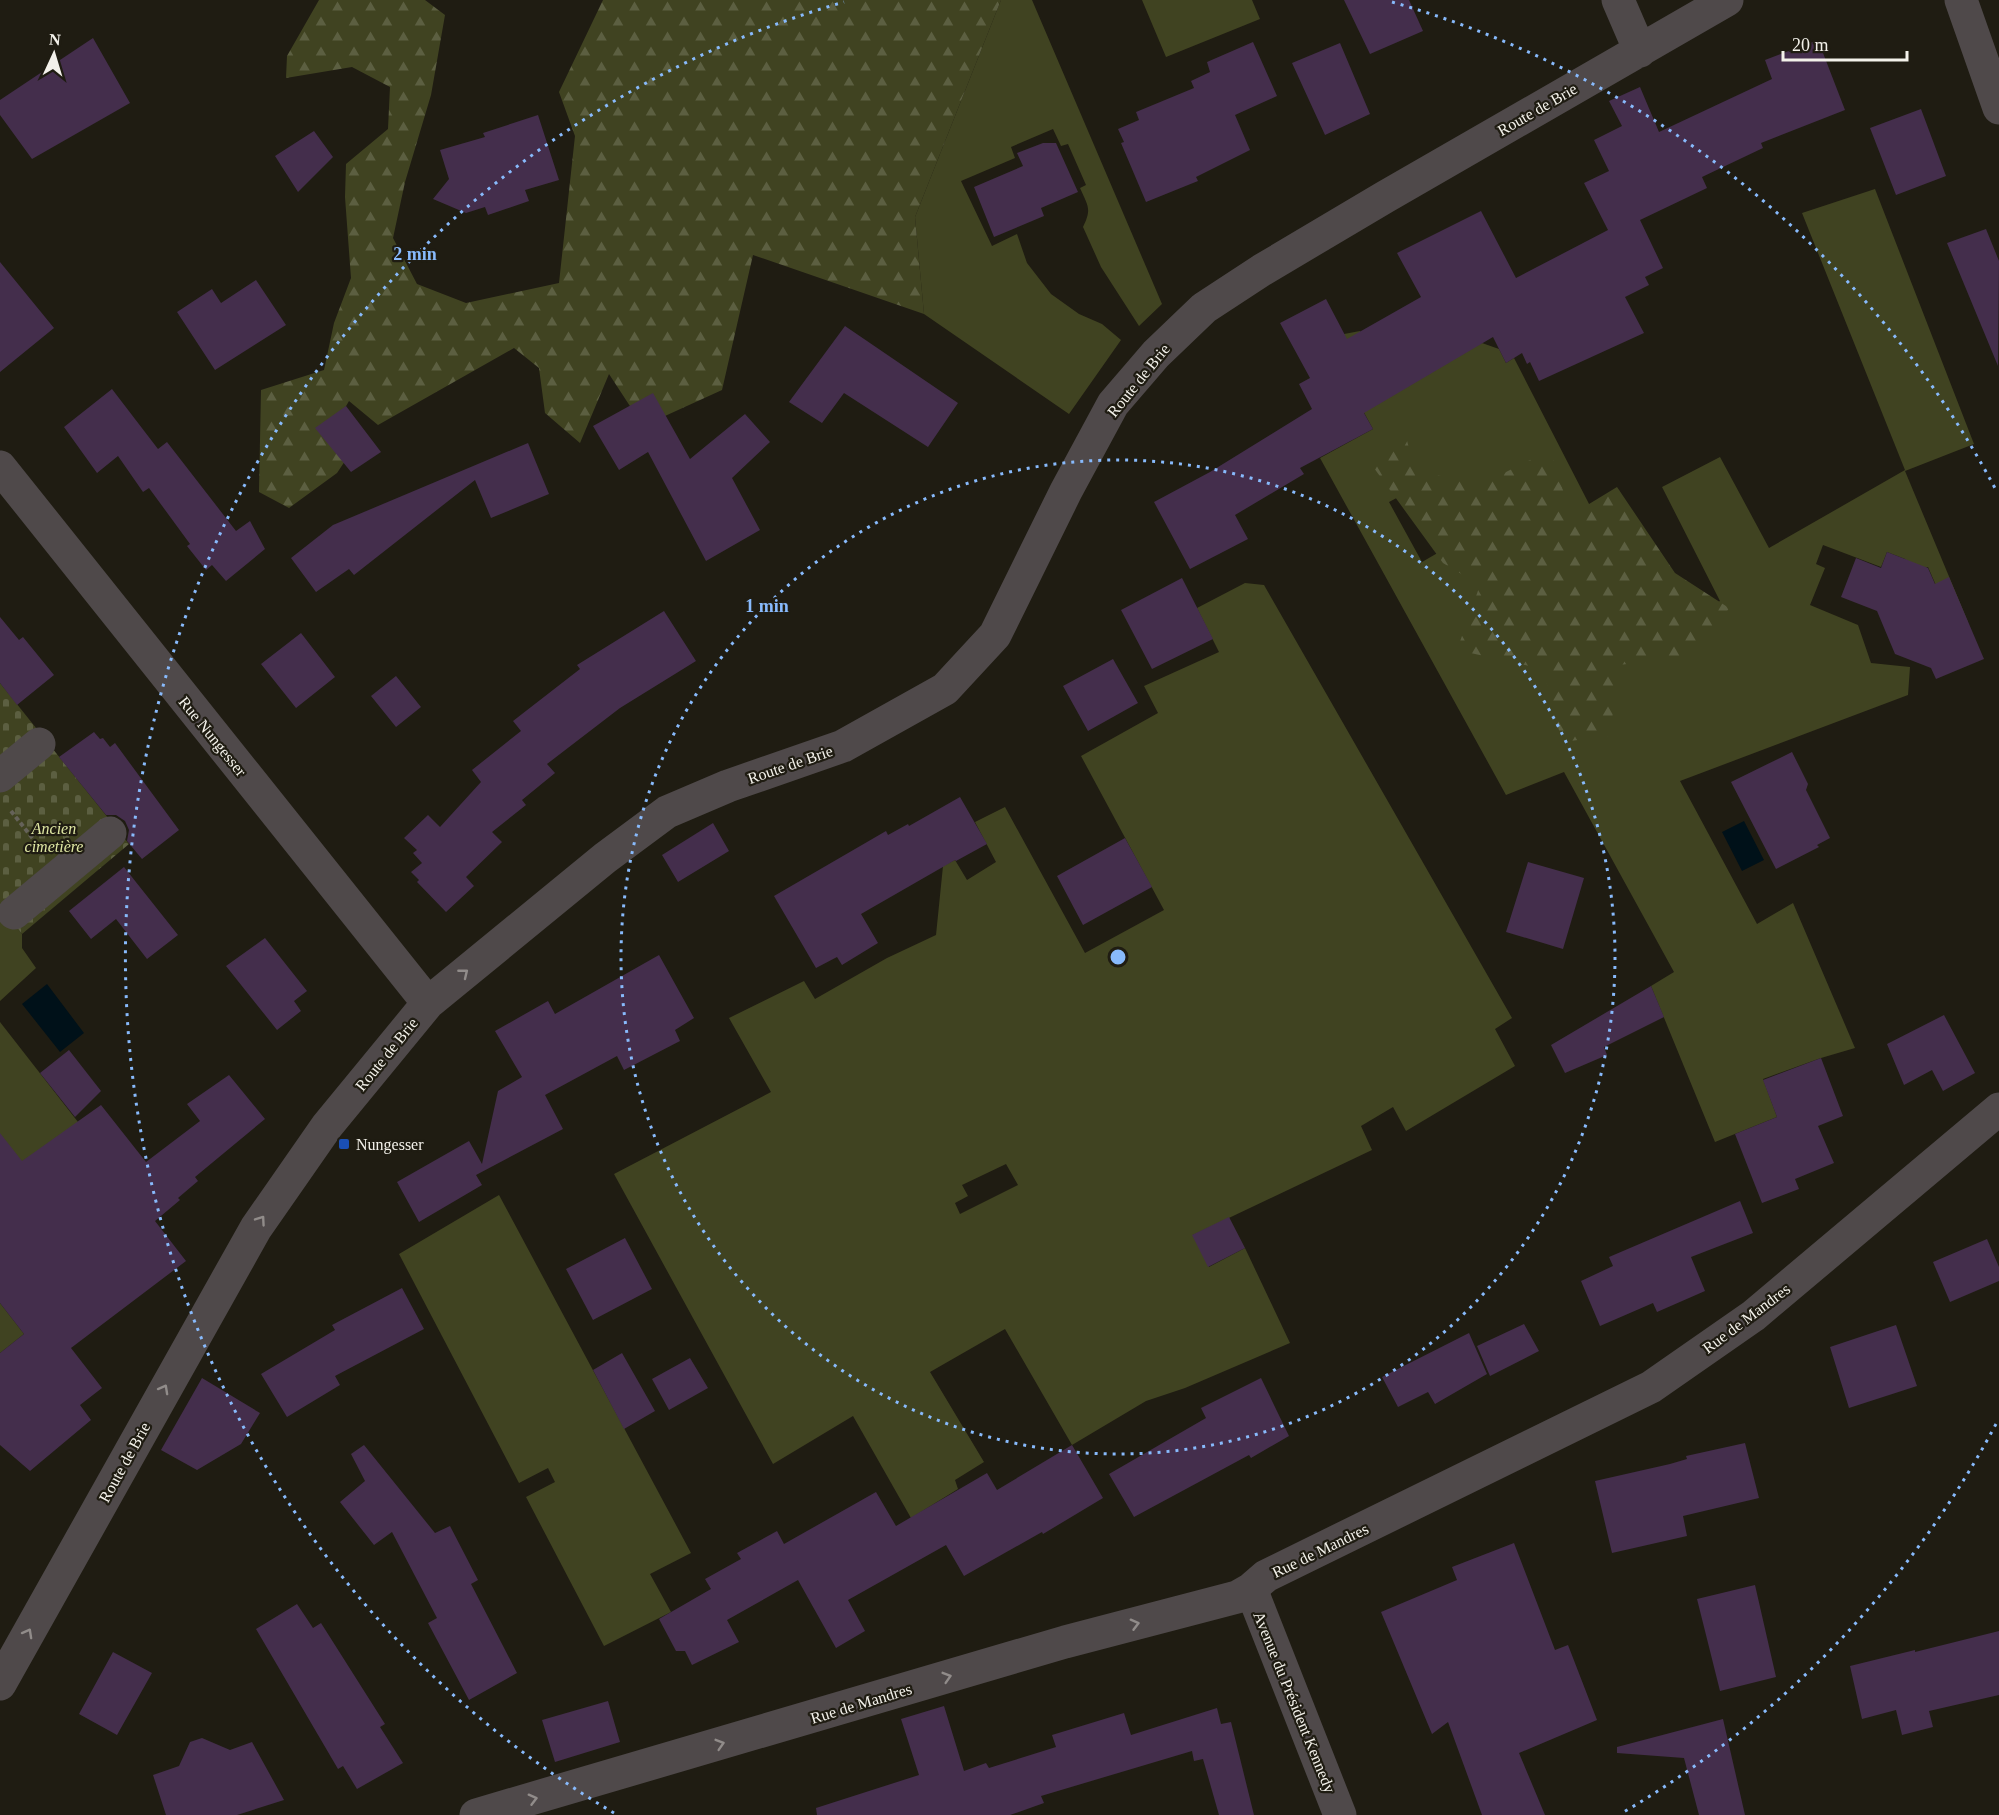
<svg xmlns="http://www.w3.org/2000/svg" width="1999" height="1815" viewBox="0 0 1999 1815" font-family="Georgia,serif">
<defs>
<pattern id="forest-firs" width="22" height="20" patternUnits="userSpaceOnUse" patternTransform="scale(1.5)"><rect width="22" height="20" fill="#404321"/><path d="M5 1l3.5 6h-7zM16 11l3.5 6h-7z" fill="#5c5f41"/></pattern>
<pattern id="cemetery-stones" width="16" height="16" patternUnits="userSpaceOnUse" patternTransform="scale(1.5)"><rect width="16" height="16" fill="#404321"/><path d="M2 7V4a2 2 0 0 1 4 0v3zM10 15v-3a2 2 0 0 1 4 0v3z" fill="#5c5f41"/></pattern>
</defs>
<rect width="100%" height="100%" fill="#1f1c12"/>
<path fill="#404321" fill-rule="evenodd" d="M 1001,0 L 1032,0 L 1162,304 L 1139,326 L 1101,267 L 1083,227 C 1092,209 1088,206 1080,188 L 1086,185 L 1068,144 L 1061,146 L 1053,129 L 1011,147 L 1015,158 L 961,181 L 992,246 L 1017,234 L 1027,263 L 1051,294 L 1079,314 L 1102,324 L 1121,340 L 1069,414 L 924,314 L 915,217 Z
M 1142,0 L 1252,0 L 1260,19 L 1166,57 Z
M 1875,189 L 1974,444 L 1905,471 L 1968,622 L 1954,627 L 1928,567 L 1912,573 L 1905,559 L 1887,552 L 1881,567 L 1823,545 L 1816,564 L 1825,568 L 1810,605 L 1858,625 L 1871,663 L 1910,667 L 1908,695 L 1680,781 L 1757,924 L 1793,903 L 1855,1048 L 1821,1058 L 1763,1079 L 1777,1117 L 1715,1142 L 1651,986 L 1674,972 L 1564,772 L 1506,795 L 1320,458 L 1373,429 L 1327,345 L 1344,334 L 1360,331 L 1387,378 L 1482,343 L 1499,349 L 1506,363 L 1514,358 L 1658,638 L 1720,601 L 1662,487 L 1720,457 L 1769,548 L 1905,470 L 1802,213 ZM 1408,492 L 1441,551 L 1422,562 L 1389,502 Z
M 1245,583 L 1264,585 L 1512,1018 L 1495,1029 L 1515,1066 L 1406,1131 L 1393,1107 L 1361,1126 L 1372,1150 L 1193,1235 L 1209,1267 L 1245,1248 L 1290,1343 L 1185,1388 L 1146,1401 L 1072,1445 L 1005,1329 L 930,1372 L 984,1462 L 955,1480 L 958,1489 L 911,1518 L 853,1416 L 773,1464 L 614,1174 L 771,1092 L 729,1018 L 804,981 L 815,999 L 887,958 L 936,935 L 943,866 L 955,860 L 967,880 L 996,862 L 975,822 L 1005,807 L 1085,953 L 1164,910 L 1081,756 L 1158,713 L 1144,686 L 1219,652 L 1197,608 ZM 1006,1164 L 1018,1185 L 960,1214 L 955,1203 L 968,1196 L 962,1185 Z
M 0,907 L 22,934 L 22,948 L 36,968 L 0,1001 Z
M 0,1022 L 117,1172 L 22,1161 L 0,1168 Z
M 499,1195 L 691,1553 L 650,1574 L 671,1612 L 604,1646 L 526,1497 L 555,1482 L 548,1468 L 519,1483 L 399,1254 Z
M 0,1303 L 24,1334 L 0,1353 Z"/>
<path fill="url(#forest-firs)" d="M 319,0 L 425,0 L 445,15 L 431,95 L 405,182 L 393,238 L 417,284 L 466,303 L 559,283 L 575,136 L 559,92 L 603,0 L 1001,0 L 915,217 L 924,314 L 753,255 L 722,390 L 643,426 L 609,374 L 580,443 L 545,413 L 539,368 L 514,348 L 378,425 L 349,401 L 332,430 L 355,446 L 337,473 L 289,508 L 259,492 L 261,390 L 324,370 L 334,323 L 351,278 L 345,197 L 346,164 L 388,129 L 390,87 L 352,67 L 286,78 L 287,56 Z
M 1405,433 L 1415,471 L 1482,484 L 1550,450 L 1571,515 L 1617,487 L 1675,573 L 1729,608 L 1700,655 L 1619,665 L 1610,736 L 1562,742 L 1543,669 L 1457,650 L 1480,585 L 1443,563 L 1366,457 Z"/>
<path fill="url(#cemetery-stones)" d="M 0,683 L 129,844 L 22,934 L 0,906 Z"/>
<path fill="#001119" d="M 1744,821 L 1764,860 L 1742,871 L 1722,832 Z
M 47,984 L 84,1033 L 60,1052 L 22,1004 Z"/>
<path fill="#442e4c" d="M 1344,0 L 1409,0 L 1423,31 L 1370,54 Z
M 93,38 L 130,103 L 32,159 L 0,115 L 0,100 Z
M 1818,40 L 1845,110 L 1761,143 L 1763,148 L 1702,177 L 1707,188 L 1640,220 L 1663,268 L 1645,277 L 1649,285 L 1625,297 L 1644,333 L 1539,381 L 1530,362 L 1527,364 L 1522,353 L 1506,363 L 1493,337 L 1364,413 L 1373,429 L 1300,468 L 1304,474 L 1235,515 L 1248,539 L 1190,569 L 1154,502 L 1210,472 L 1312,409 L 1299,384 L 1310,378 L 1280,323 L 1326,299 L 1347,339 L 1421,297 L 1397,253 L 1481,211 L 1516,278 L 1608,230 L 1584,183 L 1609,171 L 1594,140 L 1622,126 L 1609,101 L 1640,87 L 1659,132 L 1772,79 L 1765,60 Z
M 1253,42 L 1277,96 L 1235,115 L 1250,150 L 1196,177 L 1198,181 L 1146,202 L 1121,143 L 1124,142 L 1118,129 L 1139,120 L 1136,112 L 1194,88 L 1191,81 L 1210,72 L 1207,62 Z
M 1340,43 L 1370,114 L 1325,135 L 1292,63 Z
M 1921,109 L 1946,176 L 1896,195 L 1870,128 Z
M 538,115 L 559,180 L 525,190 L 529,201 L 488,215 L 485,207 L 466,213 L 433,199 L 449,179 L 440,150 L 485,137 L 483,133 Z
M 314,131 L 333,157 L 298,192 L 275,156 Z
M 1043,143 L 1056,143 L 1078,192 L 1041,208 L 1044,216 L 994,237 L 974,187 L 1023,166 L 1017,153 Z
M 1986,229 L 1999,261 L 1998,366 L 1947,243 Z
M 0,262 L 54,328 L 0,372 Z
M 256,280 L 286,325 L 215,370 L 177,312 L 212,289 L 221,303 Z
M 845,326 L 958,403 L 928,447 L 844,393 L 822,423 L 789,402 Z
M 112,389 L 158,449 L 167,442 L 236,531 L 250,521 L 265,549 L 226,581 L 212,565 L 206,570 L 187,546 L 190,544 L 149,488 L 143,492 L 118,456 L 97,473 L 64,427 Z
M 653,393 L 690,459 L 745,414 L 770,442 L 732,478 L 760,530 L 706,561 L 648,452 L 619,470 L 593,426 Z
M 346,406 L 381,452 L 351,472 L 315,428 Z
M 528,443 L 549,494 L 491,518 L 475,480 L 354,575 L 349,569 L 316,592 L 291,558 L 333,525 Z
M 1887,552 L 1928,568 L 1935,584 L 1949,577 L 1984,659 L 1936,679 L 1931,668 L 1895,654 L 1877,611 L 1841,597 L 1856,558 L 1881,568 Z
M 1182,578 L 1213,639 L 1152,669 L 1121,610 Z
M 664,611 L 696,661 L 620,708 L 547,764 L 555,773 L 522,800 L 526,805 L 492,832 L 502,842 L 466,877 L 474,886 L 446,912 L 417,882 L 419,880 L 411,872 L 422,863 L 413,853 L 417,850 L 404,838 L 428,815 L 440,827 L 481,782 L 472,770 L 521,731 L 513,721 L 580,669 L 577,665 Z
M 0,617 L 19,640 L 23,637 L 54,675 L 17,705 L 0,683 Z
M 301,633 L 335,677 L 296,708 L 261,664 Z
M 1113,659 L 1138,703 L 1088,731 L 1063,686 Z
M 396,676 L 421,707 L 396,727 L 371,696 Z
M 94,732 L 100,739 L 103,738 L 110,747 L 115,743 L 179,830 L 142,859 L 127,841 L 129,830 L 125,821 L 116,815 L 106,815 L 59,757 Z
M 1792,752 L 1808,784 L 1806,790 L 1830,838 L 1817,845 L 1819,847 L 1776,869 L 1731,782 Z
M 960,797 L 987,844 L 956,861 L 955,860 L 861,914 L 878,943 L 842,965 L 837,957 L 816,968 L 774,896 L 886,831 L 888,835 L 908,824 L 909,826 Z
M 713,823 L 729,851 L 678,882 L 662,855 Z
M 1125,838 L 1152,887 L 1083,925 L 1057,876 Z
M 1528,862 L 1584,878 L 1563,949 L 1506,932 Z
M 124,867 L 178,935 L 147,959 L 116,919 L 91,939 L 69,911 Z
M 265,938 L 307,991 L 294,1001 L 301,1011 L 277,1030 L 226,966 Z
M 659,955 L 694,1018 L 675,1030 L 680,1041 L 624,1070 L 617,1056 L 545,1095 L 563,1129 L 476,1175 L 482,1185 L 419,1222 L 397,1182 L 469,1141 L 482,1164 L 498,1091 L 522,1077 L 495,1031 L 548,1001 L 555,1014 Z
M 1651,986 L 1664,1017 L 1604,1047 L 1607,1055 L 1565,1073 L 1551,1045 Z
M 1944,1015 L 1975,1073 L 1943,1091 L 1932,1070 L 1904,1085 L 1887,1044 Z
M 69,1050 L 101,1091 L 75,1117 L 40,1073 Z
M 1821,1058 L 1843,1116 L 1818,1126 L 1834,1163 L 1795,1179 L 1799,1189 L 1762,1203 L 1735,1134 L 1777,1117 L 1763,1080 Z
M 229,1075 L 265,1119 L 195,1177 L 198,1181 L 178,1198 L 180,1200 L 155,1221 L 186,1261 L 71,1348 L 102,1388 L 80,1405 L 91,1420 L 30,1471 L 0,1445 L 0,1353 L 24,1334 L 0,1303 L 0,1133 L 22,1161 L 101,1105 L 146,1162 L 200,1121 L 187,1104 Z
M 1740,1201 L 1753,1233 L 1691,1257 L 1705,1291 L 1657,1312 L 1653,1303 L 1600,1326 L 1581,1281 L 1613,1266 L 1609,1257 Z
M 1229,1217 L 1245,1248 L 1208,1267 L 1192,1235 Z
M 625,1238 L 652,1289 L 593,1320 L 566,1269 Z
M 1987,1239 L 1999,1267 L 1999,1281 L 1950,1302 L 1933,1262 Z
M 402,1288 L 424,1329 L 335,1376 L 340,1385 L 287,1417 L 261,1374 L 335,1330 L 332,1325 Z
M 1524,1324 L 1539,1351 L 1490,1376 L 1477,1346 Z
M 1896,1325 L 1917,1386 L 1849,1408 L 1830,1347 Z
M 1469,1333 L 1487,1374 L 1435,1404 L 1428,1392 L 1398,1407 L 1382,1377 Z
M 622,1353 L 655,1411 L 624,1429 L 593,1370 Z
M 690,1358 L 708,1388 L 669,1410 L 652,1379 Z
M 202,1378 L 260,1413 L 241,1444 L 197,1470 L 161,1450 Z
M 1261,1378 L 1289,1436 L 1251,1458 L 1249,1455 L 1134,1517 L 1109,1474 L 1206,1418 L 1201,1408 Z
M 1745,1443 L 1759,1498 L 1683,1516 L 1687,1536 L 1612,1553 L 1595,1481 L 1670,1464 L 1687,1459 L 1686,1456 Z
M 364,1445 L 435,1533 L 450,1526 L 478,1580 L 471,1584 L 517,1673 L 469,1700 L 428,1623 L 437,1618 L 392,1532 L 374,1545 L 340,1502 L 365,1481 L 351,1454 Z
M 1072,1445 L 1103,1498 L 1043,1534 L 1042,1532 L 964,1576 L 946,1545 L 848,1600 L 865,1631 L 836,1648 L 798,1580 L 727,1620 L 739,1642 L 692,1665 L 685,1651 L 676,1651 L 659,1619 L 711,1589 L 705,1579 L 741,1559 L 737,1553 L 777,1531 L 784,1544 L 876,1492 L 896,1526 L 987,1473 L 997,1490 Z
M 1514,1543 L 1555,1650 L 1568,1645 L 1597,1720 L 1519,1753 L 1545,1815 L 1482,1815 L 1448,1722 L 1432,1734 L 1381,1612 L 1457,1580 L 1452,1567 Z
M 1755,1585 L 1776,1677 L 1720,1691 L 1697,1599 Z
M 297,1604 L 313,1628 L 321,1623 L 385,1724 L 380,1727 L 403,1763 L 357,1789 L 343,1766 L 338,1769 L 256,1629 Z
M 1999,1631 L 1999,1695 L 1929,1711 L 1933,1727 L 1902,1735 L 1896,1710 L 1862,1719 L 1850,1666 L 1915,1650 L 1915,1652 Z
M 113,1652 L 152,1673 L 117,1735 L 79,1714 Z
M 608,1701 L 620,1742 L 555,1762 L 542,1720 Z
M 944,1706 L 964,1771 L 986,1763 L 989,1768 L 1056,1747 L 1052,1735 L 1124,1713 L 1131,1735 L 1217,1708 L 1221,1724 L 1231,1722 L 1254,1815 L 1219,1815 L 1203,1759 L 1194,1761 L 1192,1751 L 1041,1796 L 1044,1803 L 1010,1815 L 817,1815 L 816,1808 L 919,1775 L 901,1719 Z
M 1723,1719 L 1745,1815 L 1699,1815 L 1684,1758 L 1617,1753 L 1617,1747 Z
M 202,1738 L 230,1750 L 252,1742 L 284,1800 L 237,1815 L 166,1815 L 153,1775 L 179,1766 L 190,1742 Z"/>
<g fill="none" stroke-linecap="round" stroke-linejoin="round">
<path stroke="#656259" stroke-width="4" stroke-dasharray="4.5 3" stroke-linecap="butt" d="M 11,811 L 38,845"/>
<path stroke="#4f494a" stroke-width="33" d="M 1618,0 L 1640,51
M 1961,0 L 1999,108
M 0,467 L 428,1003
M 0,776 L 39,744
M 14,913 L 110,833
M 1251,1589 L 1340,1815
M 0,1684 L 256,1228 L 327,1126 L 428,1003 L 605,858 L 667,812 L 728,786 L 843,746 L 945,689 L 995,635 L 1066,491 L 1113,404 L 1156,354 L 1204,308 L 1262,270 L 1385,197 L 1727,0
M 476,1815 L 1065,1642 L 1237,1597 L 1251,1589 L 1266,1576 L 1651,1387 L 1753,1316 L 1999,1109"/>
</g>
<defs><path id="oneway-chevron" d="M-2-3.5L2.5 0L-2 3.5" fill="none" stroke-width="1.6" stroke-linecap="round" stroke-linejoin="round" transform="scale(1.5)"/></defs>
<g stroke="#918c8a">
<use href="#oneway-chevron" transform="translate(464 973) rotate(-39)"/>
<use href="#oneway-chevron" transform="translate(261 1220) rotate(-55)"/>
<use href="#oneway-chevron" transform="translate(164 1389) rotate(-61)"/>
<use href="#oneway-chevron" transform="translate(1135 1624) rotate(-15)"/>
<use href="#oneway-chevron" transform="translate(28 1633) rotate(-61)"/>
<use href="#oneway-chevron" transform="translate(947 1677) rotate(-17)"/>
<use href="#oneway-chevron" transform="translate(720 1744) rotate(-17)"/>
<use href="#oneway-chevron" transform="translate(533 1799) rotate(-15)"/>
</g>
<g fill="none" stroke="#88bafc" stroke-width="3" stroke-dasharray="3 6">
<circle cx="1118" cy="957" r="497"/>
<path d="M1996 1424A994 994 0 0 1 1622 1813M614 1813A994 994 0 0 1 844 2M1392 2A994 994 0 0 1 1996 490"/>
</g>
<rect fill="#1a4fb4" stroke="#1f1c12" stroke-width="2" x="338" y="1138" width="12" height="12" rx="3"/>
<g text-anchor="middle" stroke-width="4.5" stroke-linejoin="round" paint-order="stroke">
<g font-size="16" fill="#f3f1ea" stroke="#1f1c12">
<text transform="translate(1537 109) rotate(-30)" y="6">Route de Brie</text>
<text transform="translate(1138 380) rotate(-51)" y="6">Route de Brie</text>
<text transform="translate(213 736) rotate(51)" y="6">Rue Nungesser</text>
<text transform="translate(790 764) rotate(-19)" y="6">Route de Brie</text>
<text transform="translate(386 1054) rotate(-51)" y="6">Route de Brie</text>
<text transform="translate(1746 1318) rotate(-37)" y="6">Rue de Mandres</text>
<text transform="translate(124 1462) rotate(-61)" y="6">Route de Brie</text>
<text transform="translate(1320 1550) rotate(-26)" y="6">Rue de Mandres</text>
<text transform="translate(1295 1702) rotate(68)" y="6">Avenue du Président Kennedy</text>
<text transform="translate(861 1703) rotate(-17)" y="6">Rue de Mandres</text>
</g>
<g font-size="16" font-style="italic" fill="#dfe7a3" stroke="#1f1c12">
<text x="54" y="834">Ancien<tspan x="54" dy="18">cimetière</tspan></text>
</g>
<g font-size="16" fill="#f3f1ea" stroke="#1f1c12" text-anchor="start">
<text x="356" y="1150">Nungesser</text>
</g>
</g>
<circle cx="1118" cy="957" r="9" fill="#88bafc" stroke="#1f1c12" stroke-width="3"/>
<g font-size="18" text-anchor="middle" font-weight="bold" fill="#88bafc" stroke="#1f1c12" stroke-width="4.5" stroke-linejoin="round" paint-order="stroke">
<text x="415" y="260">2 min</text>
<text x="767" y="612">1 min</text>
</g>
<g transform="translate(54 54) rotate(4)" stroke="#1f1c12" stroke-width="4.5" paint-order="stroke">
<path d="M0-4.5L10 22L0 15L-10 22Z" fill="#f3f1ea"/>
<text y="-9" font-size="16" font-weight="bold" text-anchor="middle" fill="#f3f1ea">N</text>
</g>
<path d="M1783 51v9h124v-9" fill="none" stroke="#f3f1ea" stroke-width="3"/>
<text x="1792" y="51" font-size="18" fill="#f3f1ea" stroke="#1f1c12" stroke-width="4.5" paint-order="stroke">20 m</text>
</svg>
